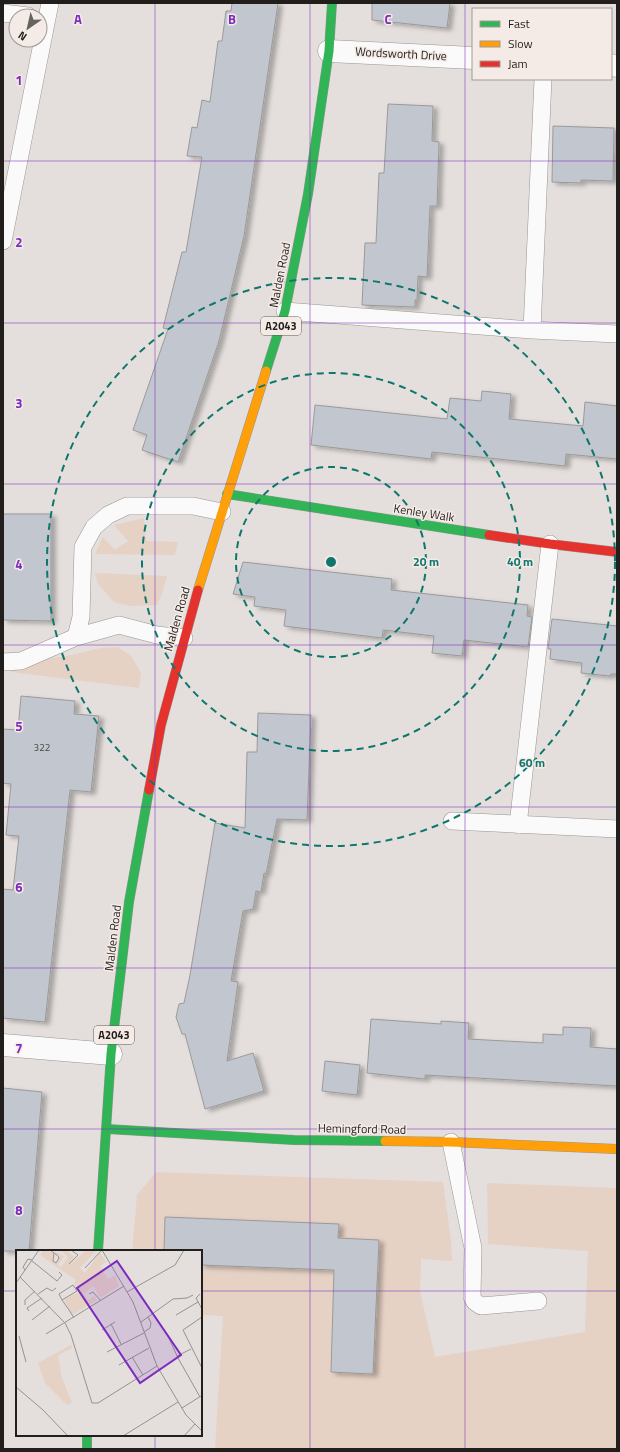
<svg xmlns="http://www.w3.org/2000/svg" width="620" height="1452" viewBox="0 0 620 1452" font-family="'Titillium Web',sans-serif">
<defs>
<filter id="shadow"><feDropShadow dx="4.5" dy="2.5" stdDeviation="2" flood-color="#0004"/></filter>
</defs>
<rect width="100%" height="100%" fill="#e4dfdc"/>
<path fill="#e6d1c5" d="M 144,518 L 146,541 L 178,542 L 175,555 L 95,554 L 103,537 L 115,550 L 128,541 L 114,525 Z
M 95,573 L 167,576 L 161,597 L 156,605 L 130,606 L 114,602 L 98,584 Z
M 118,647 L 132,657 L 141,673 L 139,688 L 11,672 L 14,664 L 72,655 L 100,648 Z
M 156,1172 L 443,1182 L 451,1241 L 452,1261 L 421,1259 L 420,1291 L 435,1357 L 585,1332 L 588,1251 L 488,1244 L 487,1183 L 617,1188 L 617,1449 L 215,1449 L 223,1316 L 201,1315 L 201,1251 L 132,1251 L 137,1195 Z"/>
<path fill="#c2c6ce" stroke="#9b9a9a" filter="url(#shadow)" d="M 232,3 L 278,3 L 244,236 L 219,341 L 178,462 L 142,450 L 147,435 L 133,430 L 168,329 L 163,328 L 182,252 L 186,252 L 202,157 L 187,156 L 192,127 L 197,128 L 202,100 L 210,102 L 218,41 L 222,41 L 226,11 L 231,11 Z
M 372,3 L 450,3 L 447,28 L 372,20 Z
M 388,104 L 433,106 L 432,141 L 439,142 L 437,206 L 430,206 L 427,277 L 418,276 L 417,300 L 415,300 L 415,307 L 362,305 L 365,243 L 376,243 L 379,173 L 384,173 Z
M 553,126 L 614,128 L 613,181 L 581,180 L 581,183 L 552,182 Z
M 482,391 L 511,394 L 509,419 L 583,426 L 585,402 L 617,406 L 617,459 L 566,454 L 565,466 L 432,452 L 431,459 L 311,445 L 315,405 L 447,419 L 450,398 L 481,401 Z
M 3,514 L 51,514 L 51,621 L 3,620 Z
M 243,562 L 392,579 L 391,590 L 528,605 L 527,616 L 532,617 L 528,647 L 464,640 L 462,656 L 432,653 L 434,636 L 383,630 L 382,638 L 284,626 L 286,610 L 254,606 L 255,597 L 233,594 Z
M 552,619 L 617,626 L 617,674 L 611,674 L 610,676 L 581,673 L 582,663 L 550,659 L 551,649 L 548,649 Z
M 21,696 L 75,701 L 74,714 L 99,716 L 91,792 L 70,790 L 45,1022 L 3,1018 L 3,889 L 13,890 L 19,836 L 6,835 L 11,784 L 3,783 L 3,729 L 18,730 Z
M 258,713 L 311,715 L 307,820 L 277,819 L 266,874 L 264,873 L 261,892 L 256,891 L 253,909 L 243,911 L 231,981 L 238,982 L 227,1061 L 253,1053 L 264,1091 L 205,1109 L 185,1034 L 182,1034 L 176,1017 L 179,1004 L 184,1003 L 190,975 L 215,823 L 245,828 L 247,752 L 257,752 Z
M 371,1019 L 441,1024 L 441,1021 L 469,1023 L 468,1039 L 543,1043 L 543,1034 L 563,1035 L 563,1027 L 591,1028 L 590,1047 L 617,1049 L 617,1086 L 425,1075 L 425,1079 L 367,1073 Z
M 325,1061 L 360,1065 L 357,1095 L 322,1091 Z
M 3,1088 L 42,1092 L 29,1251 L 3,1251 Z
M 165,1217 L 339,1224 L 338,1238 L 379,1240 L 373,1374 L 331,1372 L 334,1270 L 201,1265 L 201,1251 L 164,1251 Z"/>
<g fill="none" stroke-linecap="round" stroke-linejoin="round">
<g stroke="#999592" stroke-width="18">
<path id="lane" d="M 3,13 L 28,16
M 3,241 L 50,3
M 285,311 L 532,330 L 617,334
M 532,330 L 543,79
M 184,638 L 157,635 L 119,625 L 76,637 L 81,617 L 83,547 L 94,527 L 108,515 L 127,506 L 193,506 L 222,512
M 3,662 L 21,661 L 76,637
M 452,821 L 617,829
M 518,825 L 550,544
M 451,1142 L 473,1248 L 472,1297 L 475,1302 L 481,1306 L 538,1301"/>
</g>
<g stroke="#999592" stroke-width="23">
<path id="street" d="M 329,51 L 473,58
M 611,65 L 617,66
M 3,1045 L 111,1054"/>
</g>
<g stroke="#999592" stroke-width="10">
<path id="fast" d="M 266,371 L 285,311 L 308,194 L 329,51 L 332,3
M 227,494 L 489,535
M 107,1129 L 294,1140 L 385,1141
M 98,1251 L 111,1054 L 129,902 L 149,790
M 87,1435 L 87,1449"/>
</g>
<g stroke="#999592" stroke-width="10">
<path id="slow" d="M 198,590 L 266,371
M 385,1141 L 451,1142 L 617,1149"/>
</g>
<g stroke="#999592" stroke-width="10">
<path id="jam" d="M 489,535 L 550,544 L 617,552
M 149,790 L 161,725 L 198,590"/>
</g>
<use href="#lane" stroke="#fbfafa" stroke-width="17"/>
<use href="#street" stroke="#fbfafa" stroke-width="22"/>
<use href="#fast" stroke="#30b455" stroke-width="9"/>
<use href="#slow" stroke="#ff9f0a" stroke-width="9"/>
<use href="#jam" stroke="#e5322d" stroke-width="9"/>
</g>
<path fill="none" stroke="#7b2cbf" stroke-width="1" stroke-opacity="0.55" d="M 155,3 L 155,1251M 310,3 L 310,1449M 465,3 L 465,1449M 3,161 L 617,161M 3,323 L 617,323M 3,484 L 617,484M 3,645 L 617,645M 3,807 L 617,807M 3,968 L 617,968M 3,1129 L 617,1129M 3,1291 L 17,1291M 201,1291 L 617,1291M 155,1435 L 155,1449"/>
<g fill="none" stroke="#0f766e" stroke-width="2" stroke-dasharray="7 5">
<circle cx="331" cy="562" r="95"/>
<circle cx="331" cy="562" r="189"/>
<circle cx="331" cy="562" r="284"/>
</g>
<g text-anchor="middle" stroke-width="3" stroke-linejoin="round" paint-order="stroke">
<g font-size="10" fill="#4a4848">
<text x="42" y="751">322</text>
</g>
<g fill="#f5ebe6" stroke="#615c59" stroke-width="1">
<rect x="261" y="317" width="40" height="18" rx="3"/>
<rect x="94" y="1026" width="40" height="18" rx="3"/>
</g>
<g font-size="11" font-weight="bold" fill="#221e1c">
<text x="281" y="330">A2043</text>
<text x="114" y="1039">A2043</text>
</g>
<g font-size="12" fill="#221e1c" stroke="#f5ebe6">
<text transform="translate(401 54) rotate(3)" y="4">Wordsworth Drive</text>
<text transform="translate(280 275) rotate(-79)" y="4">Malden Road</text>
<text transform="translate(424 513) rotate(9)" y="4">Kenley Walk</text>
<text transform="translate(177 619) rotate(-74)" y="4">Malden Road</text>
<text transform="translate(113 938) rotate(-83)" y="4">Malden Road</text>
<text transform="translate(362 1129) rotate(1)" y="4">Hemingford Road</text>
</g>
</g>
<g transform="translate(16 1250)">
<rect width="186" height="186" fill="#e4dfdc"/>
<path d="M 28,0 L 37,3 L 36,10 L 41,13 L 44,6 L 36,0 L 48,6 L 42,15 L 45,17 L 52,7 L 45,0 L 50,0 L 58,7 L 52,16 L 71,0 L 81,0 L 64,18 L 69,23 L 84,3 L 90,12 L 84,16 L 92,29 L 99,25 L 103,36 L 84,48 L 77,36 L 68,44 L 72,50 L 78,46 L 81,50 L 56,65 L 48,50 L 62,42 L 58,32 L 60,30 L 24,5 ZM 55,95 L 56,98 L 42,105 L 46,128 L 56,153 L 51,155 L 29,133 L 22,113 Z" fill="#e6d1c5"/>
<path fill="none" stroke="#96928f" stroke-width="1" d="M 34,0 L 38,3 L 41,5 L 42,6 L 43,8 L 40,13 L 37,11 L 38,3M 86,0 L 117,52 L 141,116 L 170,165 L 186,181M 16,11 L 41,31 L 46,25 L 43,22M 53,14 L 62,5 L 55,0M 69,18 L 86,0M 9,20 L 7,17 L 12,9 L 16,10M 4,27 L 49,73 L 55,85 L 76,153 L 82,153 L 141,116M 0,33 L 23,0M 111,42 L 159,15 L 168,0M 22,44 L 31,38 L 36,41 L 40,38M 73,44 L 77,42 L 85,51M 184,44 L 180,48 L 186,59M 46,50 L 61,41 L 57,35 L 43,44 L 46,50 L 53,60 L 58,68M 9,55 L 9,50 L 19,41M 13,61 L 11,58 L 26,48M 160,65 L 182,52M 132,67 L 157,49 L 171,48 L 177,45M 186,67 L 167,80 L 186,118M 16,70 L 34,56M 125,72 L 132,67 L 135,73 L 134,78 L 128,82M 95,74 L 105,94M 86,80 L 99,72M 30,84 L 108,36M 151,84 L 162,108 L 184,147M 3,86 L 10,112M 91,102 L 128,83M 161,106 L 175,99M 116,107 L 127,125M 103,115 L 133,98M 0,137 L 27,160 L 52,186M 166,158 L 185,146M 107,186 L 162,152M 168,186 L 179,174"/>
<path fill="#7b2cbf" fill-opacity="0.15" stroke="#7b2cbf" stroke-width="2" d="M 101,11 L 165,105 L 124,133 L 61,38 Z"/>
<rect width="186" height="186" fill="none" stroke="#221e1c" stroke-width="2"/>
</g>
<g font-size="13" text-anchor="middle" font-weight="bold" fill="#7b2cbf" stroke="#f5ebe6" stroke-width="3" stroke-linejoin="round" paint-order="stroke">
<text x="78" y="24">A</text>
<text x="232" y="24">B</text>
<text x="388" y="24">C</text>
<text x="19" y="85">1</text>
<text x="19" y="247">2</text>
<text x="19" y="408">3</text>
<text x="19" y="569">4</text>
<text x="19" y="731">5</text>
<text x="19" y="892">6</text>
<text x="19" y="1053">7</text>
<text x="19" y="1215">8</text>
</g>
<circle cx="331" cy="562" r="6" fill="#0f766e" stroke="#f5ebe6" stroke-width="2"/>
<g font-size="12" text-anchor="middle" font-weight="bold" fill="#0f766e" stroke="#f5ebe6" stroke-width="3" stroke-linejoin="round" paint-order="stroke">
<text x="426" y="566">20 m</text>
<text x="520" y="566">40 m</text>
<text x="532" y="767">60 m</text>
</g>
<rect width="620" height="1452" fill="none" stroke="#221e1c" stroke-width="8"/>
<rect x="472" y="8" width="140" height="72" fill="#f5ebe6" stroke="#a19995"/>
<rect x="480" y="21" width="20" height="6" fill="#30b455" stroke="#a19995"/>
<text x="508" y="28" font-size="12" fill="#221e1c">Fast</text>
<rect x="480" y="41" width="20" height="6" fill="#ff9f0a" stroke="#a19995"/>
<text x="508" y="48" font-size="12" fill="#221e1c">Slow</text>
<rect x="480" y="61" width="20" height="6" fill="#e5322d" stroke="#a19995"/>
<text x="508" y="68" font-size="12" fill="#221e1c">Jam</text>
<g transform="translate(28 28) rotate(214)"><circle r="19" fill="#f5ebe6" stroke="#a19995"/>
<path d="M0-3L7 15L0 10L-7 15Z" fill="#66625f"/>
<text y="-6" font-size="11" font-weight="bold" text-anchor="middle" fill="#221e1c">N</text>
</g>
</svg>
